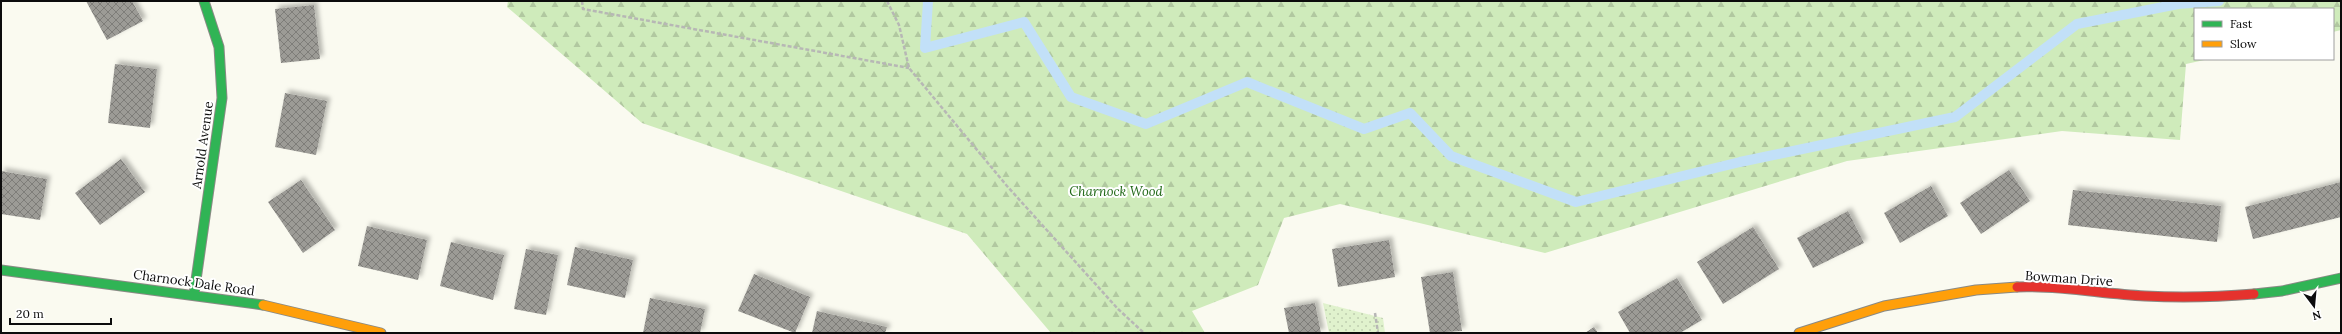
<svg xmlns="http://www.w3.org/2000/svg" width="2342" height="334" viewBox="0 0 2342 334" font-family="Lora,serif">
<defs>
<pattern id="grass-dots" width="8" height="8" patternUnits="userSpaceOnUse"><rect width="8" height="8" fill="#e0f2cd"/><path d="M2 2h.1M6 6h.1" fill="none" stroke="#bfceaf" stroke-width="1.8" stroke-linecap="round"/></pattern>
<pattern id="forest-firs" width="22" height="20" patternUnits="userSpaceOnUse"><rect width="22" height="20" fill="#cfebbb"/><path d="M5 1l3.5 6h-7zM16 11l3.5 6h-7z" fill="#b1c8a0"/></pattern>
<pattern id="building-cross-hatch" width="8" height="8" patternUnits="userSpaceOnUse"><rect width="8" height="8" fill="#9c9b96"/><path d="M0 0l8 8M0 8l8-8" fill="none" stroke="#7e7d79"/></pattern>
<filter id="shadow"><feDropShadow dx="3.5" dy="-3.5" stdDeviation="2" flood-color="#0004"/></filter>
</defs>
<rect width="100%" height="100%" fill="#fafaf0"/>
<path fill="url(#grass-dots)" d="M 1323,303 L 1383,318 L 1385,333 L 1329,333 Z"/>
<path fill="url(#forest-firs)" d="M 508,1 L 2341,1 L 2341,30 L 2333,32 L 2333,9 L 2195,9 L 2195,59 L 2209,59 L 2186,64 L 2180,140 L 2062,131 L 1847,161 L 1545,253 L 1340,204 L 1284,218 L 1258,285 L 1192,311 L 1205,333 L 1051,333 L 967,234 L 642,123 L 507,7 Z"/>
<g fill="none" stroke-linecap="round" stroke-linejoin="round">
<path stroke="#c2e0f8" stroke-width="10" d="M 928,1 L 925,48 L 1024,22 L 1071,97 L 1146,124 L 1247,82 L 1364,129 L 1410,113 L 1451,156 L 1576,202 L 1740,162 L 1955,117 L 2077,24 L 2178,4 L 2219,1"/>
</g>
<path fill="url(#building-cross-hatch)" filter="url(#shadow)" d="M 86,1 L 132,1 L 143,21 L 107,40 Z
M 314,5 L 320,59 L 281,63 L 275,9 Z
M 115,64 L 157,69 L 150,128 L 108,123 Z
M 285,93 L 327,101 L 316,155 L 275,147 Z
M 121,159 L 145,192 L 100,225 L 75,193 Z
M 2009,170 L 2030,201 L 1981,234 L 1960,203 Z
M 1,171 L 47,179 L 40,220 L 1,214 Z
M 301,180 L 335,230 L 303,253 L 268,202 Z
M 2341,182 L 2341,217 L 2253,239 L 2245,207 Z
M 1931,186 L 1948,216 L 1900,243 L 1884,213 Z
M 2073,190 L 2221,206 L 2217,242 L 2068,225 Z
M 1848,211 L 1864,243 L 1813,268 L 1797,238 Z
M 367,226 L 427,240 L 418,280 L 358,266 Z
M 1753,227 L 1779,269 L 1723,304 L 1697,262 Z
M 1389,240 L 1395,277 L 1338,287 L 1332,249 Z
M 451,242 L 504,255 L 493,300 L 440,286 Z
M 575,247 L 633,260 L 625,298 L 567,285 Z
M 526,249 L 558,255 L 546,315 L 514,309 Z
M 1453,272 L 1462,331 L 1430,333 L 1421,277 Z
M 754,274 L 810,297 L 795,333 L 738,311 Z
M 1677,278 L 1702,320 L 1680,333 L 1630,333 L 1618,312 Z
M 650,298 L 705,309 L 700,333 L 643,333 Z
M 1315,303 L 1321,333 L 1289,333 L 1284,308 Z
M 817,311 L 887,327 L 885,333 L 812,333 Z
M 1594,327 L 1598,333 L 1585,333 Z"/>
<g fill="none" stroke-linecap="round" stroke-linejoin="round">
<g stroke="#8a8a85" stroke-width="11">
<path id="fast" d="M 1,270 L 263,305
M 194,294 L 222,98 L 219,47 L 204,1
M 2254,294 L 2282,291 L 2341,278"/>
</g>
<g stroke="#8a8a85" stroke-width="11">
<path id="slow" d="M 263,305 L 381,333
M 1799,333 L 1884,306 L 1976,290 L 2017,287"/>
</g>
<g stroke="#8a8a85" stroke-width="11">
<path id="jam" d="M 2017,287 C 2060,285 2102,294 2145,296 C 2181,298 2218,297 2254,294"/>
</g>
<path stroke="#b7b7b5" stroke-width="2.5" stroke-dasharray="4 2" stroke-linecap="butt" d="M 582,1 L 583,9 L 909,68
M 887,1 L 899,25 L 909,68 L 1007,186 L 1118,309 L 1144,333
M 1375,313 L 1378,333"/>
<use href="#fast" stroke="#30b455" stroke-width="9"/>
<use href="#slow" stroke="#ff9f0a" stroke-width="9"/>
<use href="#jam" stroke="#e5322d" stroke-width="9"/>
</g>
<g text-anchor="middle" stroke-width="4" stroke-linejoin="round" paint-order="stroke">
<g font-size="13" fill="#0c0c0c" stroke="#fff">
<text transform="translate(202 145) rotate(-82)" y="5">Arnold Avenue</text>
<text transform="translate(2069 278) rotate(4)" y="5">Bowman Drive</text>
<text transform="translate(194 282) rotate(8)" y="5">Charnock Dale Road</text>
</g>
<g font-size="13" font-style="italic" fill="#206817" stroke="#fff">
<text x="1116" y="196">Charnock Wood</text>
</g>
</g>
<rect width="2342" height="334" fill="none" stroke="#0c0c0c" stroke-width="4"/>
<rect x="2194" y="8" width="140" height="52" fill="#ffffff" stroke="#9e9e9e"/>
<rect x="2202" y="21" width="20" height="6" fill="#30b455" stroke="#9e9e9e"/>
<text x="2230" y="28" font-size="12" fill="#0c0c0c">Fast</text>
<rect x="2202" y="41" width="20" height="6" fill="#ff9f0a" stroke="#9e9e9e"/>
<text x="2230" y="48" font-size="12" fill="#0c0c0c">Slow</text>
<g transform="translate(2314 306) rotate(164)" stroke="#ffffff" stroke-width="3" paint-order="stroke">
<path d="M0-3L7 15L0 10L-7 15Z" fill="#0c0c0c"/>
<text y="-6" font-size="11" font-weight="bold" text-anchor="middle" fill="#0c0c0c">N</text>
</g>
<path d="M10 318v6h101v-6" fill="none" stroke="#0c0c0c" stroke-width="2"/>
<text x="16" y="318" font-size="12" fill="#0c0c0c" stroke="#ffffff" stroke-width="3" paint-order="stroke">20 m</text>
</svg>
